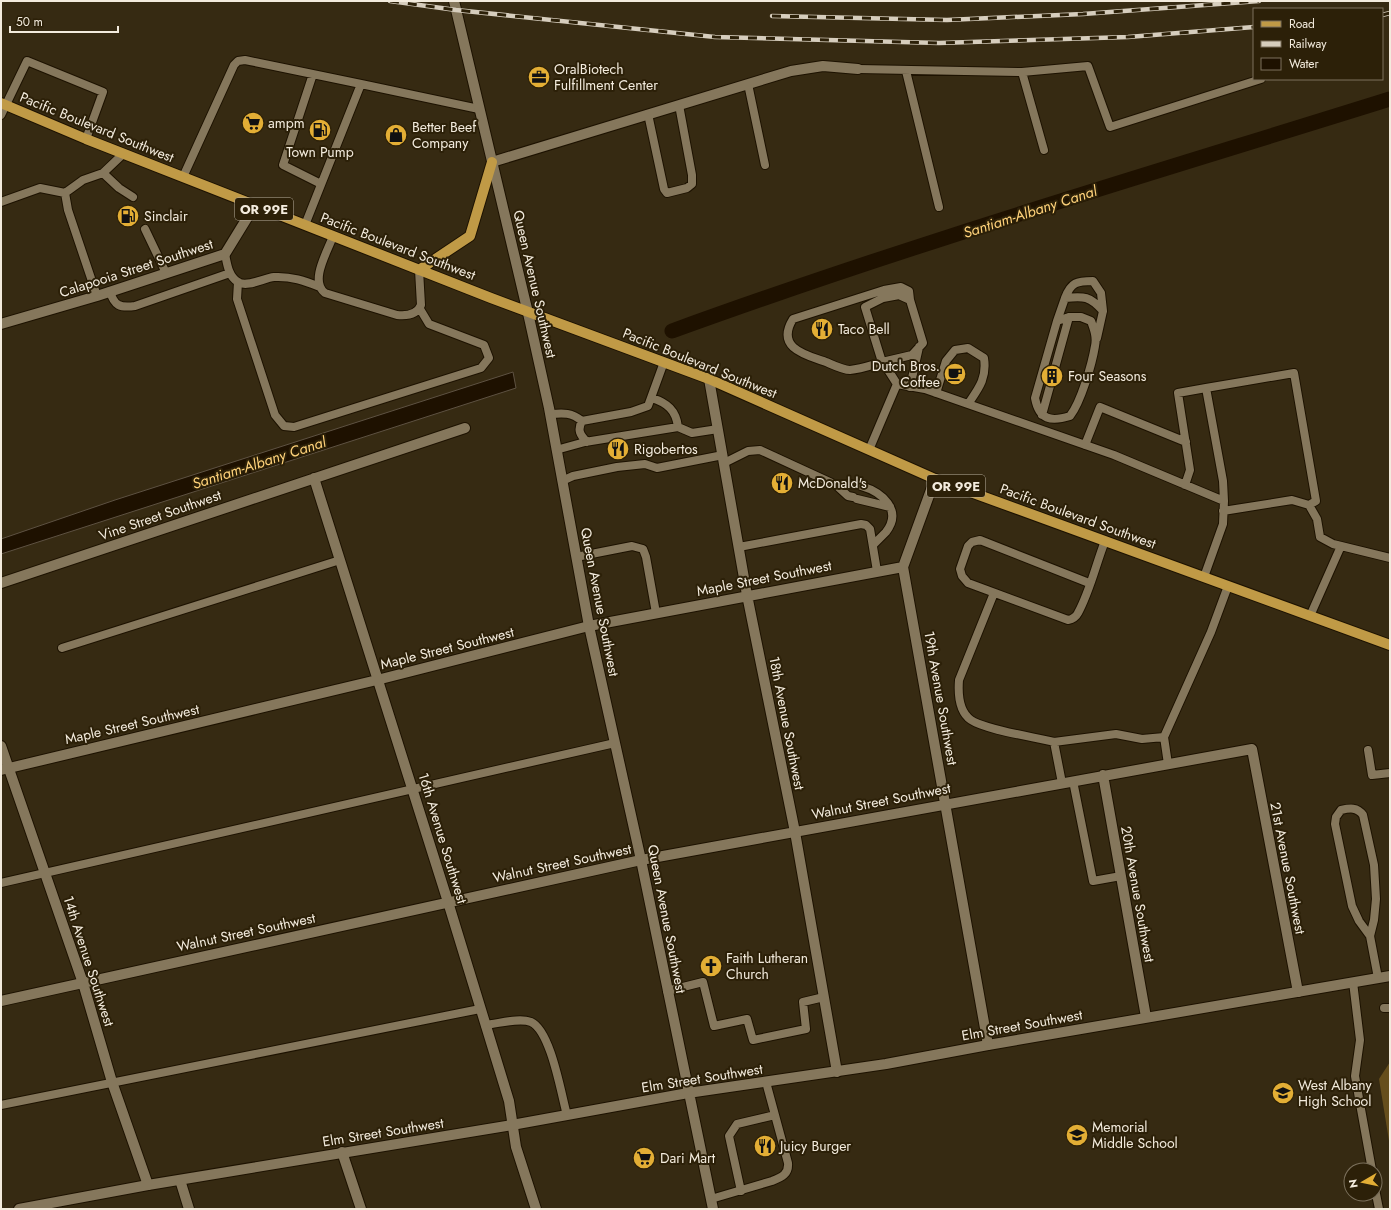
<svg xmlns="http://www.w3.org/2000/svg" width="1391" height="1210" viewBox="0 0 1391 1210" font-family="Jost,sans-serif">
<rect width="100%" height="100%" fill="#362a12"/>
<path fill="#664e1c" d="M 1390,1062 L 1390,1147 L 1379,1079 Z"/>
<path fill="#1e1100" stroke="#5e5242" d="M 513,372 L 516,388 L 1,554 L 1,539 L 115,500 Z"/>
<g fill="none" stroke-linecap="round" stroke-linejoin="round">
<path stroke="#1e1100" stroke-width="15" d="M 672,331 C 908,245 1150,174 1390,99"/>
<g stroke="#1d1200" stroke-width="10">
<path id="lane" d="M 858,69 L 1022,72 L 1088,66 L 1110,127 L 1261,79
M 906,71 L 939,207
M 1022,72 L 1044,150
M 313,74 L 283,165 L 321,184
M 748,84 L 765,165
M 648,114 L 664,189 L 667,193 L 687,188 L 692,184 L 692,175 L 679,105
M 1,115 L 27,61 L 103,92 L 86,139
M 103,173 L 119,188 L 133,197
M 183,177 L 234,65 L 238,61 L 245,60 L 361,84
M 1,202 L 40,188 L 65,193
M 305,225 L 361,84 L 479,109
M 145,229 L 166,273
M 333,236 C 328,251 309,281 325,293 L 397,315 C 407,316 417,315 421,305 L 419,270
M 225,254 C 227,263 228,276 238,282 C 247,288 264,278 274,277 C 291,276 305,281 320,287
M 238,282 L 237,299 L 275,415 L 284,426 L 294,427 L 481,368 L 489,358 L 484,345 L 429,324 L 420,309
M 110,291 C 114,306 120,308 135,306 L 230,273
M 899,295 L 910,300 L 923,343 L 912,355 L 882,362 L 865,307 L 883,298 Z
M 97,296 L 68,210 L 65,193 L 83,180 L 103,173 L 123,154
M 1065,298 C 1071,282 1077,281 1093,281 L 1101,293 L 1103,311
M 1069,317 L 1081,317 L 1091,321 C 1094,329 1097,337 1095,346 C 1092,364 1081,402 1070,416 C 1051,422 1039,420 1035,398 L 1057,321 Z
M 1057,321 L 1065,298 C 1084,296 1090,296 1103,311 L 1097,338
M 897,384 L 883,362 C 872,365 861,369 850,370 C 843,370 833,365 826,362 C 806,355 775,348 793,319 L 884,290 L 901,287 L 909,291 L 910,300
M 910,387 L 919,347
M 1206,388 L 1294,373 L 1316,501 L 1309,505
M 936,393 L 946,361 L 955,350 L 968,348 L 984,358 C 987,378 979,388 968,404
M 652,398 C 667,403 676,410 678,427
M 550,414 C 563,413 571,412 582,421
M 1042,415 L 1069,317
M 587,442 C 580,435 577,430 582,421 L 631,412 L 648,406 L 664,362
M 1085,445 L 1100,407 L 1186,442
M 556,450 L 585,442 L 678,427 L 692,433 L 718,429
M 869,450 L 897,384 L 925,389 L 1114,455 L 1224,501 L 1223,524 L 1204,577
M 724,463 L 748,451 L 760,450 L 836,485 L 856,484
M 562,481 L 573,476 L 617,467 L 645,464 L 657,468 L 723,455
M 836,485 L 848,496 L 853,497
M 1185,485 L 1190,470 L 1178,393 L 1206,388 L 1223,481 L 1224,501
M 861,486 C 882,492 903,510 886,532 C 882,536 877,541 873,545
M 857,499 L 890,507
M 1223,511 L 1292,500 L 1309,505 L 1317,519 L 1320,537 L 1333,544 L 1390,558
M 739,547 L 861,524 L 866,525 L 870,529 L 877,571
M 576,557 L 632,546 L 643,549 L 646,557 L 656,613
M 1089,583 L 980,540 L 972,542 L 968,546 L 960,569 L 962,576 L 968,583 L 1068,620 C 1073,619 1076,617 1078,613 C 1090,591 1096,564 1105,541
M 994,593 L 959,680 C 958,693 958,711 971,720 C 986,730 1034,737 1054,742 L 1062,783
M 1310,616 L 1341,546
M 62,648 L 340,560
M 1164,737 L 1168,764
M 1054,742 L 1116,734 L 1142,739 L 1164,737 L 1211,632 L 1228,586
M 1368,750 L 1372,775 L 1390,773
M 1073,781 L 1093,881 L 1121,876
M 1,883 L 615,743
M 1370,936 L 1359,921 L 1352,906 L 1335,824 L 1336,817 L 1341,810 C 1350,808 1357,807 1363,815 L 1374,865 L 1376,899 L 1374,920 L 1370,936 L 1378,978
M 1353,982 L 1360,1040 L 1355,1076 L 1372,1170
M 667,991 L 703,982 L 714,1026 L 747,1019 L 753,1040 L 806,1029 L 803,1002 L 824,997
M 1384,1008 L 1390,1008
M 485,1025 C 498,1024 519,1017 531,1022 C 551,1031 561,1094 567,1115
M 1,1105 L 480,1009
M 1375,1189 L 1379,1209
M 741,1191 L 729,1136 L 737,1124 L 775,1115
M 711,1199 L 772,1181 C 782,1177 789,1174 788,1163 L 766,1082"/>
</g>
<g stroke="#1d1200" stroke-width="12">
<path id="street" d="M 492,162 L 791,71 L 823,66 L 858,69
M 1,324 L 97,296 L 225,254 L 255,205
M 709,379 L 747,595 L 795,832 L 837,1072
M 314,478 L 448,902 L 509,1101 L 516,1147 L 536,1209
M 935,479 L 903,567 L 988,1045
M 1,583 L 465,428
M 1,746 L 83,983 L 112,1082 L 148,1185
M 1,770 L 377,680 L 589,626 L 903,567
M 1103,775 L 1146,1017
M 1,1001 L 641,860 L 1252,749 L 1298,992
M 342,1152 L 361,1209
M 180,1180 L 189,1209"/>
</g>
<g stroke="#1d1200" stroke-width="12">
<path id="secondary" d="M 454,1 L 528,313 L 549,408 L 589,626 L 641,860 L 713,1209
M 19,1209 L 148,1185 L 512,1125 L 688,1093 L 886,1064 L 988,1045 L 1390,976"/>
</g>
<g stroke="#1d1200" stroke-width="12">
<path id="primary" d="M 1,103 L 86,139 L 491,298 L 709,379 L 935,479 L 1390,645
M 419,270 L 470,236 L 492,162"/>
</g>
<use href="#lane" stroke="#85775c" stroke-width="8"/>
<use href="#street" stroke="#85775c" stroke-width="10"/>
<use href="#secondary" stroke="#85775c" stroke-width="10"/>
<use href="#primary" stroke="#c09a46" stroke-width="10"/>
<g stroke="#d6cdbd" stroke-width="4.5">
<path id="rail" d="M 390,1 L 456,10 L 715,37 L 939,43 L 1128,37 L 1254,27
M 1382,15 L 1390,13
M 772,16 L 947,20 L 1083,14 L 1259,1"/>
</g>
<use href="#rail" stroke="#2c2008" stroke-width="3" stroke-dasharray="9" stroke-linecap="butt"/>
</g>
<defs>
<g id="office-disc" transform="scale(1.15)"><circle r="9.5" fill="#e3ae35" stroke="#2c2008"/><path d="M-6-3h4V-5.5h4V-3h4V5H-6ZM-1-4.5V-3h2v-1.5ZM-6 0V1H6V0Z" fill="#111"/></g>
<g id="supermarket-disc" transform="scale(1.15)"><circle r="9.5" fill="#e3ae35" stroke="#2c2008"/><path d="M-6-5.5h2.5l.6 2H6L4.5 2H-2.5L-4.4-4H-6ZM-1.5 3.2a1.3 1.3 0 1 0 .1 0ZM3 3.2a1.3 1.3 0 1 0 .1 0Z" fill="#111"/></g>
<g id="fuel-disc" transform="scale(1.15)"><circle r="9.5" fill="#e3ae35" stroke="#2c2008"/><path d="M-5.5-6h7V0h2V4h1.3V-2.5L3-4.5l.8-.8L6-3V5H2.5V1h-1V6h-7ZM-4.2-4.7v3.2H.2V-4.7Z" fill="#111"/></g>
<g id="shop-disc" transform="scale(1.15)"><circle r="9.5" fill="#e3ae35" stroke="#2c2008"/><path d="M-5-2.5h2.3a2.7 3.5 0 0 1 5.4 0H5L5.5 6h-11ZM-1.5-2.5h3a1.5 2.3 0 0 0-3 0Z" fill="#111"/></g>
<g id="restaurant-disc" transform="scale(1.15)"><circle r="9.5" fill="#e3ae35" stroke="#2c2008"/><path d="M-5-6h1v4h1v-4h1v4h1v-4h1v5L-1.5 .5V6h-2V.5L-5-1ZM5-6V6H3V1.5H1.5Q1.5-4 5-6Z" fill="#111"/></g>
<g id="cafe-disc" transform="scale(1.15)"><circle r="9.5" fill="#e3ae35" stroke="#2c2008"/><path d="M-5.5-4.5H6V0H3Q3 3.5 0 3.5H-2.5Q-5.5 3.5-5.5 0ZM3-3.2v2h1.7v-2ZM-6 4.5H4V6H-6Z" fill="#111"/></g>
<g id="building-disc" transform="scale(1.15)"><circle r="9.5" fill="#e3ae35" stroke="#2c2008"/><path d="M-4-6H4V6H1V3H-1V6H-4ZM-2.5-4.3h1.7v1.8h-1.7ZM.8-4.3h1.7v1.8H.8ZM-2.5-1h1.7V.8h-1.7ZM.8-1h1.7V.8H.8Z" fill="#111"/></g>
<g id="church-disc" transform="scale(1.15)"><circle r="9.5" fill="#e3ae35" stroke="#2c2008"/><path d="M-1.2-6h2.4v3.5h3.3v2.4h-3.3V6h-2.4V-.1h-3.3v-2.4h3.3Z" fill="#111"/></g>
<g id="school-disc" transform="scale(1.15)"><circle r="9.5" fill="#e3ae35" stroke="#2c2008"/><path d="M0-5L7-2L0 1L-7-2ZM-4 1L0 2.5L4 1V4Q0 6-4 4Z" fill="#111"/></g>
</defs>
<g fill-rule="evenodd">
<use href="#office-disc" x="539" y="77"/>
<use href="#supermarket-disc" x="253" y="123"/>
<use href="#fuel-disc" x="320" y="130"/>
<use href="#shop-disc" x="396" y="135"/>
<use href="#fuel-disc" x="128" y="216"/>
<use href="#restaurant-disc" x="822" y="329"/>
<use href="#cafe-disc" x="955" y="374"/>
<use href="#building-disc" x="1052" y="376"/>
<use href="#restaurant-disc" x="618" y="449"/>
<use href="#restaurant-disc" x="782" y="483"/>
<use href="#church-disc" x="711" y="966"/>
<use href="#school-disc" x="1283" y="1093"/>
<use href="#school-disc" x="1077" y="1135"/>
<use href="#restaurant-disc" x="765" y="1146"/>
<use href="#supermarket-disc" x="644" y="1158"/>
</g>
<g text-anchor="middle" stroke-width="4" stroke-linejoin="round" paint-order="stroke">
<g fill="#2c2008" stroke="#b7ae9d" stroke-width="1">
<rect x="235" y="198" width="58" height="22" rx="3"/>
<rect x="927" y="475" width="58" height="22" rx="3"/>
</g>
<g font-size="13" font-weight="bold" fill="#f3ebdd">
<text x="264" y="214">OR 99E</text>
<text x="956" y="491">OR 99E</text>
</g>
<g font-size="14" fill="#f3ebdd" stroke="#2c2008" text-anchor="start">
<text x="554" y="74">OralBiotech<tspan x="554" dy="16">Fulfillment Center</tspan></text>
<text x="268" y="128">ampm</text>
<text x="412" y="132">Better Beef<tspan x="412" dy="16">Company</tspan></text>
<text x="320" y="157" text-anchor="middle">Town Pump</text>
<text x="144" y="221">Sinclair</text>
<text x="838" y="334">Taco Bell</text>
<text x="940" y="371" text-anchor="end">Dutch Bros.<tspan x="940" dy="16">Coffee</tspan></text>
<text x="1068" y="381">Four Seasons</text>
<text x="634" y="454">Rigobertos</text>
<text x="798" y="488">McDonald's</text>
<text x="726" y="963">Faith Lutheran<tspan x="726" dy="16">Church</tspan></text>
<text x="1298" y="1090">West Albany<tspan x="1298" dy="16">High School</tspan></text>
<text x="1092" y="1132">Memorial<tspan x="1092" dy="16">Middle School</tspan></text>
<text x="780" y="1151">Juicy Burger</text>
<text x="660" y="1163">Dari Mart</text>
</g>
<g font-size="14" fill="#f3ebdd" stroke="#2c2008">
<text transform="translate(97 127) rotate(22)" y="5">Pacific Boulevard Southwest</text>
<text transform="translate(398 246) rotate(21)" y="5">Pacific Boulevard Southwest</text>
<text transform="translate(136 268) rotate(-18)" y="5">Calapooia Street Southwest</text>
<text transform="translate(535 284) rotate(77)" y="5">Queen Avenue Southwest</text>
<text transform="translate(700 363) rotate(22)" y="5">Pacific Boulevard Southwest</text>
<text transform="translate(160 515) rotate(-19)" y="5">Vine Street Southwest</text>
<text transform="translate(1078 516) rotate(20)" y="5">Pacific Boulevard Southwest</text>
<text transform="translate(764 578) rotate(-11)" y="5">Maple Street Southwest</text>
<text transform="translate(600 602) rotate(79)" y="5">Queen Avenue Southwest</text>
<text transform="translate(447 648) rotate(-14)" y="5">Maple Street Southwest</text>
<text transform="translate(941 698) rotate(80)" y="5">19th Avenue Southwest</text>
<text transform="translate(787 723) rotate(79)" y="5">18th Avenue Southwest</text>
<text transform="translate(132 724) rotate(-13)" y="5">Maple Street Southwest</text>
<text transform="translate(881 801) rotate(-11)" y="5">Walnut Street Southwest</text>
<text transform="translate(443 838) rotate(73)" y="5">16th Avenue Southwest</text>
<text transform="translate(562 863) rotate(-12)" y="5">Walnut Street Southwest</text>
<text transform="translate(1288 868) rotate(79)" y="5">21st Avenue Southwest</text>
<text transform="translate(1138 894) rotate(80)" y="5">20th Avenue Southwest</text>
<text transform="translate(667 919) rotate(79)" y="5">Queen Avenue Southwest</text>
<text transform="translate(246 932) rotate(-12)" y="5">Walnut Street Southwest</text>
<text transform="translate(89 961) rotate(72)" y="5">14th Avenue Southwest</text>
<text transform="translate(1022 1025) rotate(-10)" y="5">Elm Street Southwest</text>
<text transform="translate(702 1078) rotate(-9)" y="5">Elm Street Southwest</text>
<text transform="translate(383 1132) rotate(-9)" y="5">Elm Street Southwest</text>
</g>
<g font-size="15" font-style="italic" fill="#ffd27a" stroke="#2c2008">
<text transform="translate(1030 212) rotate(-18)" y="5">Santiam-Albany Canal</text>
<text transform="translate(259 463) rotate(-18)" y="5">Santiam-Albany Canal</text>
</g>
</g>
<rect width="1391" height="1210" fill="none" stroke="#f3ebdd" stroke-width="4"/>
<rect x="1253" y="8" width="130" height="72" fill="#2c2008" stroke="#7c715d"/>
<rect x="1261" y="21" width="20" height="6" fill="#c09a46" stroke="#7c715d"/>
<text x="1289" y="28" font-size="12" fill="#f3ebdd">Road</text>
<rect x="1261" y="41" width="20" height="6" fill="#d6cdbd" stroke="#7c715d"/>
<text x="1289" y="48" font-size="12" fill="#f3ebdd">Railway</text>
<rect x="1261" y="58" width="20" height="12" fill="#1e1100" stroke="#7c715d"/>
<text x="1289" y="68" font-size="12" fill="#f3ebdd">Water</text>
<g transform="translate(1363 1182) rotate(261)"><circle r="19" fill="#2c2008" stroke="#7c715d"/>
<path d="M0-3L7 15L0 10L-7 15Z" fill="#e3ae35"/>
<text y="-6" font-size="11" font-weight="bold" text-anchor="middle" fill="#f3ebdd">N</text>
</g>
<path d="M10 26v6h108v-6" fill="none" stroke="#f3ebdd" stroke-width="2"/>
<text x="16" y="26" font-size="12" fill="#f3ebdd" stroke="#2c2008" stroke-width="3" paint-order="stroke">50 m</text>
</svg>
